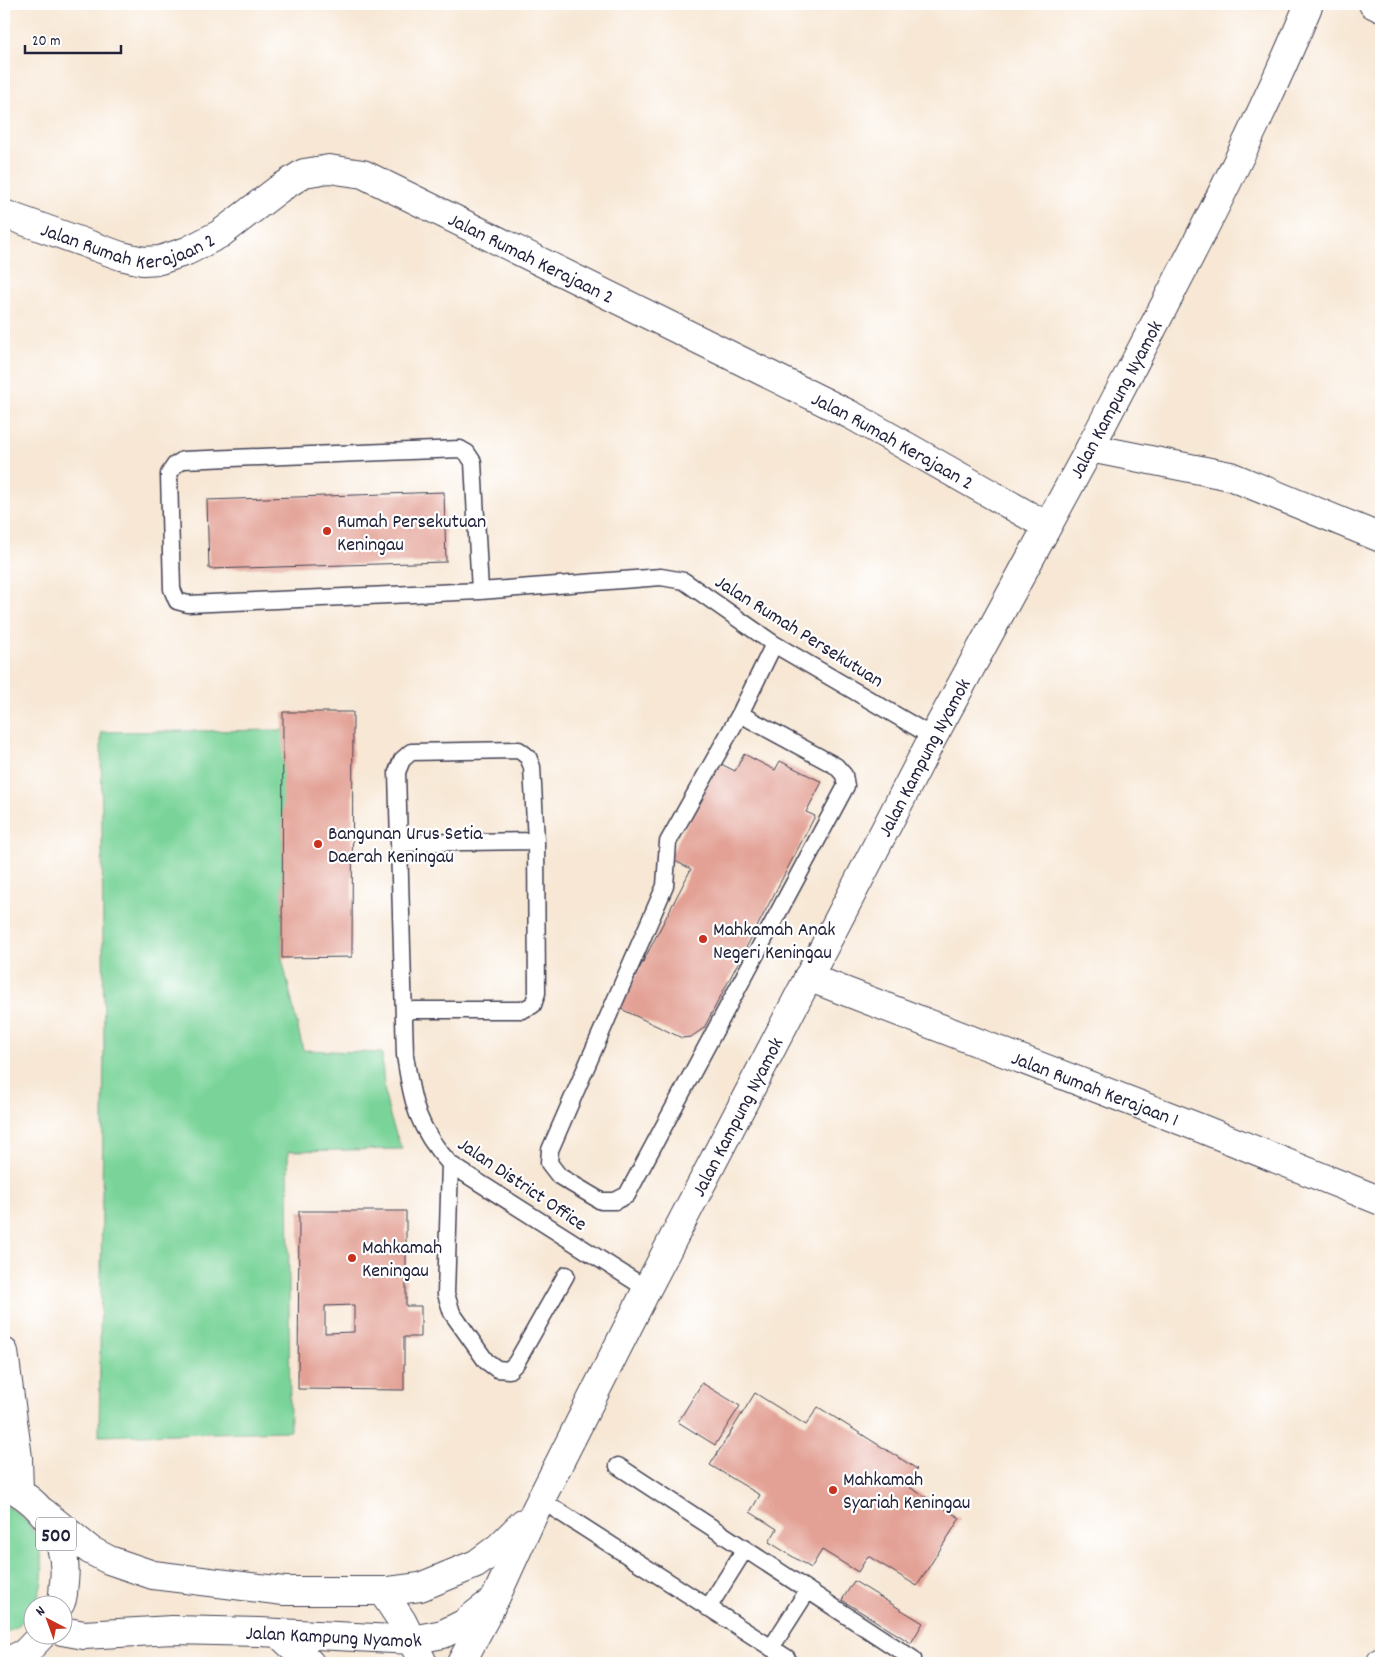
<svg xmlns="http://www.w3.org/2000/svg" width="1385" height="1667" viewBox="0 0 1385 1667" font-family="Dekko,sans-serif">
<rect width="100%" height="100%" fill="#fff"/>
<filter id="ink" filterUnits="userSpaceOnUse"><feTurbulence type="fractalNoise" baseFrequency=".02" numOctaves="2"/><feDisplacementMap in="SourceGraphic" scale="10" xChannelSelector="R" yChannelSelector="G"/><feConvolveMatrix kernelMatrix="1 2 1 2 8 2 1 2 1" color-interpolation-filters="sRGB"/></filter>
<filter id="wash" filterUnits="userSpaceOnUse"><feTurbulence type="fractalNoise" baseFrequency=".0096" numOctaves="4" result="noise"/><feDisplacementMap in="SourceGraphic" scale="20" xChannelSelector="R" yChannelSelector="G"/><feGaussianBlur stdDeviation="1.12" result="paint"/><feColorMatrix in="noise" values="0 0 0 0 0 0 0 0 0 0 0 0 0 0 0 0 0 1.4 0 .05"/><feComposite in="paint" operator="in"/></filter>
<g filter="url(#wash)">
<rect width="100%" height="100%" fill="#f7e7d4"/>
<path fill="#7ad49a" stroke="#4e7b6a" d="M 284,730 L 282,958 L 303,1050 L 382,1053 C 383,1093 387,1113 402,1149 L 288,1151 L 290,1431 L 99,1436 L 104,1041 L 101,732 Z
M 4,1505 C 55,1526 56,1613 4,1633 Z"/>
<g id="blocks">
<path fill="#e3a195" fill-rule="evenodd" d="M 444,492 L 446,562 L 209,569 L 207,500 Z
M 283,712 L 353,712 L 352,957 L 282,958 Z
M 744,754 L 775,770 L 780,761 L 822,782 L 806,812 L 815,816 L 704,1028 L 691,1037 L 682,1038 L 619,1008 L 691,869 L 669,858 L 719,763 L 735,771 Z
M 299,1211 L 406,1211 L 406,1306 L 421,1306 L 421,1337 L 404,1337 L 404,1390 L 298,1389 ZM 354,1305 L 354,1332 L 325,1333 L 325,1306 Z
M 702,1383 L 740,1406 L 715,1445 L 678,1422 Z
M 755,1393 L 806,1425 L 818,1407 L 917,1469 L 906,1485 L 960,1518 L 917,1586 L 868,1556 L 858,1572 L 822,1550 L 811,1568 L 769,1542 L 777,1529 L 750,1512 L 760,1495 L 710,1465 Z
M 854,1581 L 923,1623 L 911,1643 L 842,1600 Z"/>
</g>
</g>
<g filter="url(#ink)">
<use href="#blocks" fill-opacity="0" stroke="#424052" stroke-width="1"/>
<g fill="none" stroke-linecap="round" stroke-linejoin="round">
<g stroke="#424052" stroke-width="19">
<path id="service" d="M 480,591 L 473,462 L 467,453 L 460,449 L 183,460 L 175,465 L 169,474 L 172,589 L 177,601 L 188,604 L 480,591 L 661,577 L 684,581 L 774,644 L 933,737
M 740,714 L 836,766 L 844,775 L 846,786 L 627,1195 L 615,1201 L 601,1201 L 559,1176 L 549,1163 L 550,1150 L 665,886 L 668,842 L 740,714 L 774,644
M 400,843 L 536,841
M 404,1010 L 522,1010 L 533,1005 L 537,993 L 536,841 L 532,767 L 528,757 L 519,750 L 411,752 L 402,760 L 397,772 L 405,1055 C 412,1102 417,1128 450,1164 L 647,1289
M 450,1164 L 446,1294 L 452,1313 L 486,1361 L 497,1369 L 509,1370 L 516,1363 L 566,1275
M 618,1466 L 913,1659
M 541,1500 L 787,1658
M 708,1608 L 745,1549
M 771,1648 L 808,1590"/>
</g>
<g stroke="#424052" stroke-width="30">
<g id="minor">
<path d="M 1373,4 L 1381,8"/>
<path id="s1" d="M 4,214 L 121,256 L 143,261 L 160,260 L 187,251 L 220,234 L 279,189 L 304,173 L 329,169 L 363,174 L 853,416 L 1047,526"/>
<path d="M 1090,448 C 1166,301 1246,156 1309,4"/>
<path id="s2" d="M 808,977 L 1200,1128 L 1381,1201"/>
<path d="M 382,1591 L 402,1621 L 423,1663"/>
<path d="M 278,1633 L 310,1663"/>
<path d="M 1381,1663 L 1381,1662"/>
</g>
</g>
<g stroke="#424052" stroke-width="30">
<g id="tertiary">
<path d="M 43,1512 L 90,1550 L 109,1560 L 153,1575 L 284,1591 L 389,1591 L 420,1587 L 476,1564 L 499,1547 L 523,1523"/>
<path id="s3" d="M 62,1631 L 84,1635 L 172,1630 L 260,1632 L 412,1640 L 443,1634 L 463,1624 L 495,1599 L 536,1509 L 647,1289 L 933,737 L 1090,448 L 1230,476 L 1381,538"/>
<path d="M 461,1663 L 491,1607"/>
</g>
</g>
<g stroke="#424052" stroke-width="30">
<path id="primary" d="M 4,1352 L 18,1458 L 19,1491
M 4,1485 C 42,1500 69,1540 64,1582 C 63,1589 64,1598 60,1604
M 4,1663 L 25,1653 L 43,1634"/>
</g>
<use href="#service" stroke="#fff" stroke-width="16"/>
<use href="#minor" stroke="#fff" stroke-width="28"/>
<use href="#tertiary" stroke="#fff" stroke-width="28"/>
<use href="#primary" stroke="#fff" stroke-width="28"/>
</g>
</g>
<g fill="#c8321e" stroke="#fff" stroke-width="2">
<circle cx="327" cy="531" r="5"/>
<circle cx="318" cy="844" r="5"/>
<circle cx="703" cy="939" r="5"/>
<circle cx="352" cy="1258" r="5"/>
<circle cx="833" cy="1490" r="5"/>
</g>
<g text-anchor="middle" stroke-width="4.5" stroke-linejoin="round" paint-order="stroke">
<rect fill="#fff" stroke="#646476" stroke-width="1" x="36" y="1517.5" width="40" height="33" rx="4"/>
<g font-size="19" font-weight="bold" fill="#22223b">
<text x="56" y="1541">500</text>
</g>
<g font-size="20" fill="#22223b" stroke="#fff">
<text dy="7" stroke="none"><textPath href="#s1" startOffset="131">Jalan Rumah Kerajaan 2</textPath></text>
<text dy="7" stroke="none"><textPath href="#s1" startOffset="581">Jalan Rumah Kerajaan 2</textPath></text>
<text transform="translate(1115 399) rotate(-62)" y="7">Jalan Kampung Nyamok</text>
<text dy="7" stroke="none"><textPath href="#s1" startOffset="986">Jalan Rumah Kerajaan 2</textPath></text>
<text transform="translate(800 630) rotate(32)" y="7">Jalan Rumah Persekutuan</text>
<text dy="7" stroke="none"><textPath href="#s3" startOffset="1390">Jalan Kampung Nyamok</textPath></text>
<text dy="7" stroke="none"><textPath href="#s2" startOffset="308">Jalan Rumah Kerajaan 1</textPath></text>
<text dy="7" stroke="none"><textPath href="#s3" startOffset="985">Jalan Kampung Nyamok</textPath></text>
<text transform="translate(523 1183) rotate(34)" y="7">Jalan District Office</text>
<text dy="7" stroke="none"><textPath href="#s3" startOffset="272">Jalan Kampung Nyamok</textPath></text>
</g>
<g font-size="20" fill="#22223b" stroke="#fff" text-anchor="start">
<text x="337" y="527">Rumah Persekutuan<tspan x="337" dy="23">Keningau</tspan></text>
<text x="328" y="839">Bangunan Urus Setia<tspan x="328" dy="23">Daerah Keningau</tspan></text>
<text x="713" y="935">Mahkamah Anak<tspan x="713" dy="23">Negeri Keningau</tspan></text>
<text x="362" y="1253">Mahkamah<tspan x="362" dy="23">Keningau</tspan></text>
<text x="843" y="1485">Mahkamah<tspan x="843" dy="23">Syariah Keningau</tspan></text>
</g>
</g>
<rect width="1385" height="1667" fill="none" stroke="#fff" stroke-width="20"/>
<g transform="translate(48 1620) rotate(319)"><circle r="24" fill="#ffffff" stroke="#a7a7b1"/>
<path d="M0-4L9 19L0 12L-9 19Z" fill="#c8321e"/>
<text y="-8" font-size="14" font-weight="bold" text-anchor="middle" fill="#22223b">N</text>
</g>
<path d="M25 45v8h96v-8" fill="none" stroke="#22223b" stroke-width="2.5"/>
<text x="32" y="45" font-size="15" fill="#22223b" stroke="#ffffff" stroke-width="4" paint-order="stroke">20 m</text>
</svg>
